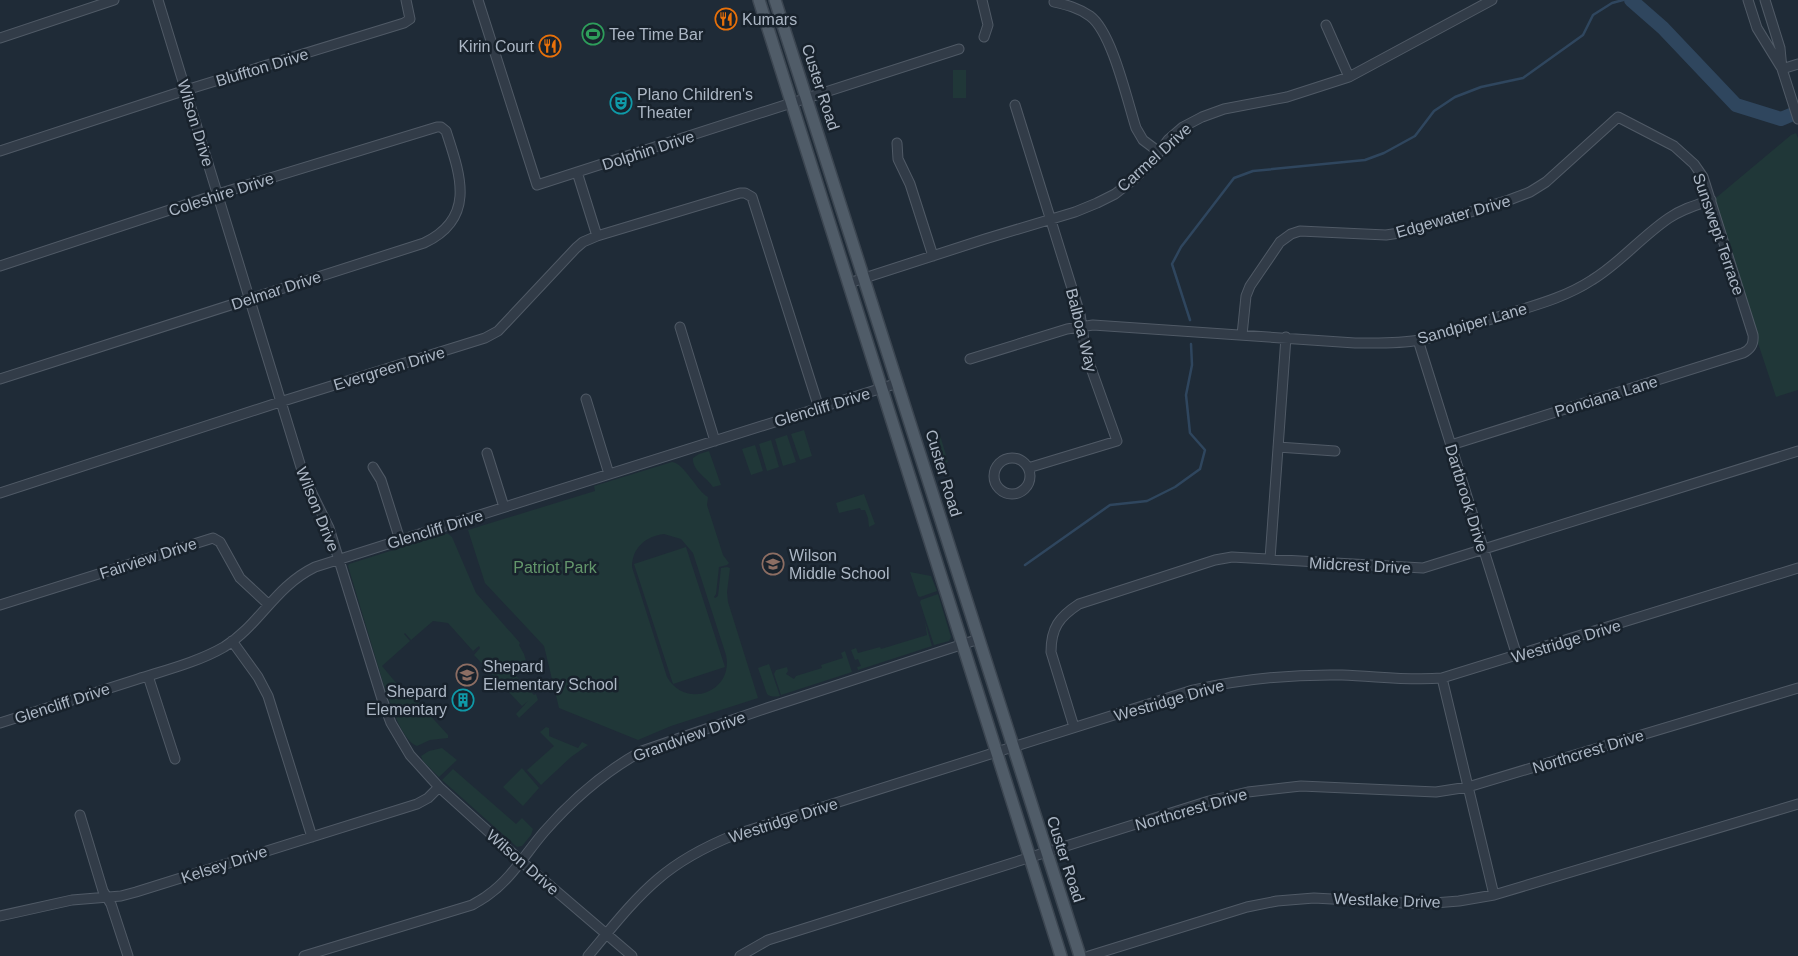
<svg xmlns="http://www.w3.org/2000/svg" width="1798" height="956" viewBox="0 0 1798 956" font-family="Helvetica,sans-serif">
<rect width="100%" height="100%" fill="#1f2b37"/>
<path fill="#203738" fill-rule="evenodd" d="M 953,70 L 966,70 L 966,98 L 953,98 Z
M 1796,133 L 1798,138 L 1798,390 L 1776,397 L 1711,202 L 1791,135 Z
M 804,430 L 812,456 L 800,460 L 791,434 Z
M 787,435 L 796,462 L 783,466 L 775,439 Z
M 940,435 L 948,462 L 936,466 L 927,439 Z
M 771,440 L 779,467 L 767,471 L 759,444 Z
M 755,445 L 763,471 L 751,475 L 742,449 Z
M 709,451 L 721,485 L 713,487 C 707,477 692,471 693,458 L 699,454 Z
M 672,462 C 684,463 697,491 708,497 L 707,505 L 723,555 L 729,563 L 727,565 L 719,567 L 716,594 L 714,597 L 715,598 L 718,596 L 721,568 L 727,567 L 730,568 L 727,592 L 728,602 L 758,698 L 671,726 L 638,740 L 559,708 L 544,646 L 485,583 L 468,530 L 595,491 L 594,486 ZM 664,534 L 681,539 L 693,553 L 726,655 C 734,692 686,710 667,677 L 632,567 C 632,548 646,536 664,534 Z
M 864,494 L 875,524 L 869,527 L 868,518 L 865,510 L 861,510 L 860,508 L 839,513 L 836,503 Z
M 444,534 L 448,534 L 452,537 L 476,593 L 520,643 L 519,645 L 524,654 L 527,664 L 515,675 L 534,695 L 536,694 L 538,700 L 519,718 L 516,714 L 528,701 L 522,706 L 474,655 L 480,648 L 479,646 L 473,651 L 448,623 L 433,621 L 411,640 L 405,633 L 404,634 L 410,641 L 382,666 L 397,684 L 396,687 L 387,696 L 348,566 L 349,564 Z
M 686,547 L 725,667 L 673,684 L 634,564 Z
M 910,572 L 931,576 L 937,591 L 920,597 L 918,596 Z
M 938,594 L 951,637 L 949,641 L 934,645 L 920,602 L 921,600 Z
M 925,622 L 932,646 L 858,670 L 857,667 L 861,666 L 858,659 L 855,660 L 851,650 L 856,648 L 858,653 L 880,647 L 881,649 L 927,635 Z
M 845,651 L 852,672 L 781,695 L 774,674 L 776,670 L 787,667 L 788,671 L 786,674 L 794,679 L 796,676 L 822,668 L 821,665 L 843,658 L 841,653 Z
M 769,664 L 780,696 C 775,697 770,697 767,694 L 758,668 Z
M 402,689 L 407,695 L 415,699 L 448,735 L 448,738 L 430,740 L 417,746 C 403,741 393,710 388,697 L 395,691 Z
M 546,727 L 549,728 L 549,736 L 578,748 L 582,742 L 588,745 L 571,757 L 541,785 L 527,770 L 554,746 L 540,732 Z
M 442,748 L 457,760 L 439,777 L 423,761 L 421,756 L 429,751 Z
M 522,768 L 539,788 L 523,806 L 503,787 Z
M 453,769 L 516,824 L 522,818 L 533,829 L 531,835 L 522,846 L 517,847 L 442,780 Z"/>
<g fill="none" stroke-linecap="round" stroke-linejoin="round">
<path stroke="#2f465e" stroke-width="2.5" d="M 1190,320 L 1172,264 L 1181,247 L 1234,178 L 1253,171 L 1365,160 L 1384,153 L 1415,136 L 1434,111 L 1455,97 L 1481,87 L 1523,78 L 1583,35 L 1593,15 L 1612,3 L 1623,0
M 1025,565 L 1110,505 L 1147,501 L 1175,487 L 1200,469 L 1205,450 L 1190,433 L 1186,395 L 1192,365 L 1191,344"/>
<path stroke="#2f465e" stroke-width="14" d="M 1631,0 L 1663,28 L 1736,105 L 1781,119 L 1798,112"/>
<g stroke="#505a66" stroke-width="11">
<path id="minor" d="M 158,0 L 304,477 L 329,528 L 382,699 L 391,723 L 410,755 L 439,787 L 521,861 L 632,956
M 478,0 L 537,185 L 959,49
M 982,0 L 988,25 L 984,37
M 1748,0 L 1757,28 L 1781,67
M 1765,0 L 1780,48 L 1782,69 L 1798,119
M 1054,2 C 1067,5 1079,8 1090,16 C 1112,32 1127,100 1136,128 L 1143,140 L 1159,152
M 1326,25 L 1349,77
M 0,38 L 114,0
M 1782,69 L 1798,64
M 1015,105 L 1080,314 L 1086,354 L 1117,441 L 1028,468
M 897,143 L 898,159 L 910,184 L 933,256
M 0,151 L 186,90 L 404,23 L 410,19 L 406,0
M 577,172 L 597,236
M 0,266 L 218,194 L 437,127 L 441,127 L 446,131 C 460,174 477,218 424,243 L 0,379
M 849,283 L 985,239 L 1075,212 L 1097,203 L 1115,194 L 1134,179 L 1151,163 L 1168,140 L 1183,127 L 1202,117 L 1224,109 L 1287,97 L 1349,77 L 1492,0
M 680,327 L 715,441
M 1242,335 L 1246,296 L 1250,286 L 1280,242 L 1291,234 L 1300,231 L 1386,235 L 1406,232 L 1509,200 L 1530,192 L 1546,182 L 1618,117 L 1674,146 L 1694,164 L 1703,177 L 1753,335 C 1754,344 1751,349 1743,353 L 1451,445
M 1418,340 L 1517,656
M 970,359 L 1067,329 L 1093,325 L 1355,343 C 1376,343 1398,344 1419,340 C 1449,334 1478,323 1507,314 C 1536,305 1566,297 1592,280 C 1620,263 1641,237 1669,218 C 1682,209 1696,205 1711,200
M 586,399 L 609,474
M 1278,447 L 1335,451
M 487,453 L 504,507
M994 476a18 18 0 1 1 36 0a18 18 0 1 1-36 0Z
M 373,467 L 381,480 L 400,540
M 0,493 L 280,402 L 485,338 L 498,331 L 576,248 L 583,242 L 597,236 L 740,193 L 745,193 L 752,197 L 819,408
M 1270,559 L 1286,337
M 0,605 L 213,538 L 220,542 L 240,578 L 268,604
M 232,641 L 258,677 L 268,696 L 312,837
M 148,676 L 175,759
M 1442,678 L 1494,895
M 0,723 C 46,708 92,694 138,679 C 166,670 198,662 224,647 C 260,625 274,587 315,567 L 898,383
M 1074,727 L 1051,652 C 1051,628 1059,617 1079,604 L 1215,560 L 1232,557 L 1423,568 L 1798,451
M 80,815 L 103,891 L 111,904 L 128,956
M 0,916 L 72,900 L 121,896 L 136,892 L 417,804 L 428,798 L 439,787
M 304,956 L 472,905 C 477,902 483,899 488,895 C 511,879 526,853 544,832 C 572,800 604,772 642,751 L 767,708 L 979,639
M 588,956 C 610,930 632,901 658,879 C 680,860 707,846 734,835 L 1193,690 C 1243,679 1292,674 1342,675 C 1376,676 1408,681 1442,678 L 1798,568
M 740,956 L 768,940 L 1209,801 L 1248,792 L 1301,786 L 1436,792 L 1468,787 L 1798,688
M 1089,956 L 1247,907 L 1277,901 L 1314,898 L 1422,904 L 1459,901 L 1494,895 L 1798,804"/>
</g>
<g stroke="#3c4651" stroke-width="14">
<path id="major" d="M 759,0 L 1061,956
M 775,0 L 1080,956"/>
</g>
<use href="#minor" stroke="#323c48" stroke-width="9"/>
<use href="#major" stroke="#505c68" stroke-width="11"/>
</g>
<defs>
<g id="restaurant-ring" transform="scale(1.125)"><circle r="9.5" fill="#18222c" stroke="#e8710a" stroke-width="1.5"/><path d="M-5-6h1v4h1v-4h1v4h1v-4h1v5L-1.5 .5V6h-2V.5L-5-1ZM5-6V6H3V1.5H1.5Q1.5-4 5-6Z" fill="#e8710a"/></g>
<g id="stadium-ring" transform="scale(1.125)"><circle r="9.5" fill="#18222c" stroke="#2e9e5b" stroke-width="1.5"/><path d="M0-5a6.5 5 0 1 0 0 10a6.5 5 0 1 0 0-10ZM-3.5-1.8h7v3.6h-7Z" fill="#2e9e5b"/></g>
<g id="theatre-ring" transform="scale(1.125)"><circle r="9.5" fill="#18222c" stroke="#0f9aa8" stroke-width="1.5"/><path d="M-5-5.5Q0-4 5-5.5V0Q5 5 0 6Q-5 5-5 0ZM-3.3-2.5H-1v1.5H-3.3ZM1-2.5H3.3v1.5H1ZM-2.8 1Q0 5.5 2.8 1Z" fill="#0f9aa8"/></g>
<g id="school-ring" transform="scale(1.125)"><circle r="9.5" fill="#18222c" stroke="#8d6e63" stroke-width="1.5"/><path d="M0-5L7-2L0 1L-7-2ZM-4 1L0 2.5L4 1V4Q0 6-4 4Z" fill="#8d6e63"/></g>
<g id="building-ring" transform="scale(1.125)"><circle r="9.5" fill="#18222c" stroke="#0f9aa8" stroke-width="1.5"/><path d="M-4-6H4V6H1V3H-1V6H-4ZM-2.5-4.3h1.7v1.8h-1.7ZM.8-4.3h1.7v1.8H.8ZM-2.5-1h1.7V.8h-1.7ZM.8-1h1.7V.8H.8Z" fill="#0f9aa8"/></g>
</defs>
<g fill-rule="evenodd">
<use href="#restaurant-ring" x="726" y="19"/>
<use href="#stadium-ring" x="593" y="34"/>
<use href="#restaurant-ring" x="550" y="46"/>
<use href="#theatre-ring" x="621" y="103"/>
<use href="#school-ring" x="773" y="564"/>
<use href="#school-ring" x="467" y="675"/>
<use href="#building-ring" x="463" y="700"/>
</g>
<g text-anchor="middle" stroke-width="5" stroke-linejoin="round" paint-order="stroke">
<g font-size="16" fill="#acb7c5" stroke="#18222c" text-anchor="start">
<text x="742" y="25">Kumars</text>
<text x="609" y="40">Tee Time Bar</text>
<text x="534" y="52" text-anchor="end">Kirin Court</text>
<text x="637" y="100">Plano Children's<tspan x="637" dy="18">Theater</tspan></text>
<text x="789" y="561">Wilson<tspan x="789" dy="18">Middle School</tspan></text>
<text x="483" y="672">Shepard<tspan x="483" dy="18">Elementary School</tspan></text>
<text x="447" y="697" text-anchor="end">Shepard<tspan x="447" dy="18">Elementary</tspan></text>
</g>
<g font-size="16" fill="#acb7c5" stroke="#18222c">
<text transform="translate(262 67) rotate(-17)" y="6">Bluffton Drive</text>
<text transform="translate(821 87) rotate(72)" y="6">Custer Road</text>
<text transform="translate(196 123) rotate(73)" y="6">Wilson Drive</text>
<text transform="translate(648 150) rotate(-18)" y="6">Dolphin Drive</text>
<text transform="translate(1154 157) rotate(-42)" y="6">Carmel Drive</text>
<text transform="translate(221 194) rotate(-18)" y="6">Coleshire Drive</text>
<text transform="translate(1453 216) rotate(-16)" y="6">Edgewater Drive</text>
<text transform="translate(1719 234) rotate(71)" y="6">Sunswept Terrace</text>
<text transform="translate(276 290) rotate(-18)" y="6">Delmar Drive</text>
<text transform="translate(1472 323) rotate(-16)" y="6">Sandpiper Lane</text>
<text transform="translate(1082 330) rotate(76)" y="6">Balboa Way</text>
<text transform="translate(389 368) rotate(-17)" y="6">Evergreen Drive</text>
<text transform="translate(1606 396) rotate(-17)" y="6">Ponciana Lane</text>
<text transform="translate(822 407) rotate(-17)" y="6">Glencliff Drive</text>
<text transform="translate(944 473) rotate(73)" y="6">Custer Road</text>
<text transform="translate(1467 498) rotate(73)" y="6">Dartbrook Drive</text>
<text transform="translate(318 509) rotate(68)" y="6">Wilson Drive</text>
<text transform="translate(435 529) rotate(-17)" y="6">Glencliff Drive</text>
<text transform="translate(148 558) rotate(-18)" y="6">Fairview Drive</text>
<text transform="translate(1360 565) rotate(3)" y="6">Midcrest Drive</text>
<text transform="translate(1566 641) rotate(-17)" y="6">Westridge Drive</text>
<text transform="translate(1169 700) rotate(-16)" y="6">Westridge Drive</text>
<text transform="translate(62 703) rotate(-18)" y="6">Glencliff Drive</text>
<text transform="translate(689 736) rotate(-20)" y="6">Grandview Drive</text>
<text transform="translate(1588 751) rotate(-17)" y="6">Northcrest Drive</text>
<text transform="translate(1191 809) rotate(-16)" y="6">Northcrest Drive</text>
<text transform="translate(783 820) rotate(-18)" y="6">Westridge Drive</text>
<text transform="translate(1066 859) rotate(72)" y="6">Custer Road</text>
<text transform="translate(523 862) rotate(41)" y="6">Wilson Drive</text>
<text transform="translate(224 864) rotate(-18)" y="6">Kelsey Drive</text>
<text transform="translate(1387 900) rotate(2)" y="6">Westlake Drive</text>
</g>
<g font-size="16" fill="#63966b" stroke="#18222c">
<text x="555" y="573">Patriot Park</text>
</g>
</g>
</svg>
